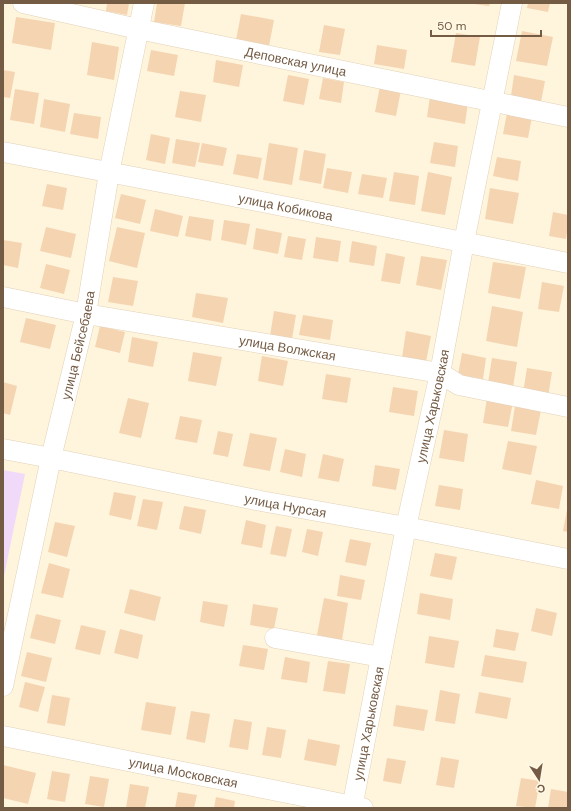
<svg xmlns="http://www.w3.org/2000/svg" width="571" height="811" viewBox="0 0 571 811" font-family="'DM Sans',sans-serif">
<rect width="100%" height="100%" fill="#fef5dc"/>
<path fill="#f1daf9" d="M 3,470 L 25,474 L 3,581 Z"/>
<path fill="#f5d4b2" d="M 107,3 L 129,3 L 127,15 L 106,11 Z
M 157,3 L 185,3 L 181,26 L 154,22 Z
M 475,3 L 490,3 L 489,6 L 474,4 Z
M 528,3 L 550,3 L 548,12 L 527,8 Z
M 241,14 L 274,20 L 269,46 L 236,40 Z
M 16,17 L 55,23 L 51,50 L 12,43 Z
M 324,25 L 345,29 L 340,55 L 319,52 Z
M 522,31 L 553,37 L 547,66 L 516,61 Z
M 456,33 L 480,37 L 475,66 L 451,62 Z
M 92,42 L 119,47 L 114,80 L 87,75 Z
M 377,45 L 407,50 L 404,69 L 374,64 Z
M 151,50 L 178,55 L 174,76 L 147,71 Z
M 216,60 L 243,65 L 239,87 L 213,82 Z
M 3,70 L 15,72 L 10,98 L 3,97 Z
M 288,75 L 309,79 L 304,105 L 283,101 Z
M 514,75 L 545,81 L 541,102 L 511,96 Z
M 323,78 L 344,82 L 341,103 L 319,99 Z
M 380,86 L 401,90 L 396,116 L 375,112 Z
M 15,89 L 39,93 L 34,124 L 10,120 Z
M 180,91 L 206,95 L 201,122 L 175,117 Z
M 430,96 L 468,102 L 465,124 L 427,117 Z
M 44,99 L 70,104 L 65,132 L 40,127 Z
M 74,113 L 101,117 L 98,139 L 70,134 Z
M 507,113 L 532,117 L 528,138 L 503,134 Z
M 151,134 L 170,138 L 165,164 L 146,160 Z
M 176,139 L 200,143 L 195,167 L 172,163 Z
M 434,142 L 458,146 L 455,167 L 430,163 Z
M 202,143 L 227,148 L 223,166 L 198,162 Z
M 269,143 L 298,148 L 292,185 L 263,180 Z
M 304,150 L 326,154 L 321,184 L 299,180 Z
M 237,154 L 262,158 L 258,179 L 233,174 Z
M 497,157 L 521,161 L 518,181 L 493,176 Z
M 327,168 L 352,172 L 348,193 L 323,188 Z
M 394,172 L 419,176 L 415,205 L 389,201 Z
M 428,172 L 452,177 L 445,215 L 421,211 Z
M 362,174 L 387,178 L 383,198 L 358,194 Z
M 47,184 L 67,188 L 63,210 L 42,206 Z
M 490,188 L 519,193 L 513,224 L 485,219 Z
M 121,194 L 146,200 L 140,224 L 115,218 Z
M 155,209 L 183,216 L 178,237 L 150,231 Z
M 553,212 L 568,215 L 568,225 L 566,239 L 549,236 Z
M 189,216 L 214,220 L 211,241 L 185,236 Z
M 224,220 L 250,224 L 246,245 L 221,240 Z
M 46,227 L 76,234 L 71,258 L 40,251 Z
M 117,227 L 145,233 L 137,268 L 109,261 Z
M 256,228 L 282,233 L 278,254 L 253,249 Z
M 288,236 L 306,239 L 302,260 L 284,257 Z
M 316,237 L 341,241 L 338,262 L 313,258 Z
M 3,240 L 22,243 L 18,268 L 3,265 Z
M 352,241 L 377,246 L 374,266 L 349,262 Z
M 386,253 L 405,257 L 400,284 L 381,281 Z
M 421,256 L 447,260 L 441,290 L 416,285 Z
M 493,262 L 526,267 L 520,299 L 488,293 Z
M 46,264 L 70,270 L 64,294 L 40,288 Z
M 113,277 L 138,281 L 133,306 L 108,302 Z
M 542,282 L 564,286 L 559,312 L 538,309 Z
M 196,293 L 228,298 L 223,323 L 192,317 Z
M 492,306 L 523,312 L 517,347 L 486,341 Z
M 274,311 L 296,315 L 292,339 L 270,336 Z
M 303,315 L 333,320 L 330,340 L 299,335 Z
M 26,318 L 56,325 L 50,349 L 20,342 Z
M 100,326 L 125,332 L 120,353 L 95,347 Z
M 406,331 L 431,336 L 426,362 L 402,358 Z
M 132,337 L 158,342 L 153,367 L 128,362 Z
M 193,352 L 222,357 L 216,386 L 188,381 Z
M 462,353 L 486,358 L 483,379 L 458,375 Z
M 262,356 L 288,361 L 283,386 L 258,381 Z
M 492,358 L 517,362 L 513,387 L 488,383 Z
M 527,368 L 552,372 L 548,397 L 523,393 Z
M 326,374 L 351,378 L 347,403 L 322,399 Z
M 3,382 L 17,386 L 10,415 L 3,413 Z
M 393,387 L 418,391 L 414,416 L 389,412 Z
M 128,398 L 149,403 L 141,438 L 119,433 Z
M 487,398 L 513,402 L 508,427 L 483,423 Z
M 515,406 L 541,410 L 536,435 L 511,431 Z
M 180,416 L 202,420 L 197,443 L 175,439 Z
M 444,430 L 468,434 L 464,462 L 439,458 Z
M 218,431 L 233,434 L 228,457 L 213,454 Z
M 250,433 L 277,438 L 270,471 L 243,466 Z
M 508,441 L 537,446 L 531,475 L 502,469 Z
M 285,449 L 306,454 L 302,477 L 280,472 Z
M 323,454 L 344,459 L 339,482 L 318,478 Z
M 375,465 L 400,469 L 396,490 L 372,486 Z
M 536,480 L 563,486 L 559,509 L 531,504 Z
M 439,485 L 463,489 L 460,510 L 435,506 Z
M 114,492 L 136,496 L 131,520 L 109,515 Z
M 143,499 L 163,502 L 157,530 L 137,526 Z
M 184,506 L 206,510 L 201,534 L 179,529 Z
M 567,510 L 568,510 L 568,532 L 563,531 Z
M 246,520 L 266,525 L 262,548 L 241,544 Z
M 55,522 L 75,526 L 67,557 L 48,552 Z
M 276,526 L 292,529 L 286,557 L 270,554 Z
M 307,529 L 323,532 L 318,556 L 302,552 Z
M 350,539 L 371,543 L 366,566 L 345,562 Z
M 435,553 L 457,557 L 452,580 L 430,576 Z
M 49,563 L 70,569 L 63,598 L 41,593 Z
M 340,575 L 365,580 L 361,600 L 337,596 Z
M 130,589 L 161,597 L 155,621 L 124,613 Z
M 420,593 L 453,599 L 450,620 L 417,614 Z
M 324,598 L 348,603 L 342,640 L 317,635 Z
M 203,601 L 228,605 L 224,627 L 200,622 Z
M 253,604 L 278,608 L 274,629 L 250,625 Z
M 536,608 L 557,613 L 552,636 L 531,631 Z
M 36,614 L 61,620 L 55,644 L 30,638 Z
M 81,625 L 106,631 L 100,655 L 75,649 Z
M 120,629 L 143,635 L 138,659 L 114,653 Z
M 496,629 L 519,633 L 515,651 L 493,647 Z
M 429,636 L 459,641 L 454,668 L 425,663 Z
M 243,645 L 268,649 L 264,670 L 239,666 Z
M 27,652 L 52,658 L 46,682 L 21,676 Z
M 485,655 L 527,662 L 523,683 L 481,676 Z
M 285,657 L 310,662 L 307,683 L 281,679 Z
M 328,661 L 350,664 L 345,694 L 323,691 Z
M 25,682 L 45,687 L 38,712 L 19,707 Z
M 440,690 L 460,694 L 455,724 L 435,721 Z
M 479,692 L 511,698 L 507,719 L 475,713 Z
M 52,695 L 70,698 L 65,726 L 47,723 Z
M 146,702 L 176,707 L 171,735 L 141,730 Z
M 396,705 L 428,710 L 424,731 L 393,726 Z
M 191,711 L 210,714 L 205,743 L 186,739 Z
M 234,719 L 252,722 L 248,750 L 229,747 Z
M 267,727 L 286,730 L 281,758 L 262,755 Z
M 308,739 L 340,745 L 336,766 L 304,760 Z
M 441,757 L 459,760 L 454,788 L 436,785 Z
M 387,758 L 406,761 L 401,784 L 383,781 Z
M 3,765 L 36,773 L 28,804 L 3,798 Z
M 52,771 L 70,774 L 65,802 L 47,799 Z
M 90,776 L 109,779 L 104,807 L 85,804 Z
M 521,778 L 540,781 L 535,808 L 516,806 Z
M 130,784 L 149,787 L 145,808 L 126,808 Z
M 551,789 L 568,792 L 568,808 L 548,808 Z
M 178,792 L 197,795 L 194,808 L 175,808 Z
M 216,797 L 235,801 L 234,808 L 214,808 Z"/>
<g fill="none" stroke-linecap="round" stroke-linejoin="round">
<g stroke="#e2d1b8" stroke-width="21">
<g id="minor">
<path id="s1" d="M 23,3 L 138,29 L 568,117"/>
<path id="s2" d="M 3,152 L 202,190 L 568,263"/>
<path id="s3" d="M 3,297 L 86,314 L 440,373 L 459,385 L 568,407"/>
<path id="s4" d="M 3,449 L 51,458 L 261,501 L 406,527 L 568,559"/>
<path d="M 275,638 L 381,657"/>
<path id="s5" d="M 3,686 L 51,458 L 86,314 L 109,173 L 144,3"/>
<path id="s6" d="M 3,736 L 363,808"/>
<path id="s7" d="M 352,808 L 406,527 L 440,373 L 464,242 L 512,3"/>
</g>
</g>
<use href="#minor" stroke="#fff" stroke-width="20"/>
</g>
<g text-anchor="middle" stroke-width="3" stroke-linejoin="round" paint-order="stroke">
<g font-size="13" fill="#745b44" stroke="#fff8e4">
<text dy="5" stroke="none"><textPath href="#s1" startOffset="279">Деповская улица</textPath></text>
<text dy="5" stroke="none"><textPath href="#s2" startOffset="288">улица Кобикова</textPath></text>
<text dy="5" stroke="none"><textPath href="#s5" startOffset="349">улица Бейсебаева</textPath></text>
<text dy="5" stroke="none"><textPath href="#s3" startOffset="289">улица Волжская</textPath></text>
<text dy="5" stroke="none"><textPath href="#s7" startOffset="410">улица Харьковская</textPath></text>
<text dy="5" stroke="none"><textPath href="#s4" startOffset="288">улица Нурсая</textPath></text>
<text dy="5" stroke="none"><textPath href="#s7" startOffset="86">улица Харьковская</textPath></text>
<text dy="5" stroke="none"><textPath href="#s6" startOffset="184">улица Московская</textPath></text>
</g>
</g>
<rect width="571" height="811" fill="none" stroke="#745b44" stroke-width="8"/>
<g transform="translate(539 779) rotate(168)" stroke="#fff8e4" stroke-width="3" paint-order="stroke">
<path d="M0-3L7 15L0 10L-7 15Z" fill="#745b44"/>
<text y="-6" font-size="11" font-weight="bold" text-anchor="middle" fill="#745b44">С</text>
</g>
<path d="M431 30v6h110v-6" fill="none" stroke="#745b44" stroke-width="2"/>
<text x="437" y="30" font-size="12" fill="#745b44" stroke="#fff8e4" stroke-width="3" paint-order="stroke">50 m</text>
</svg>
